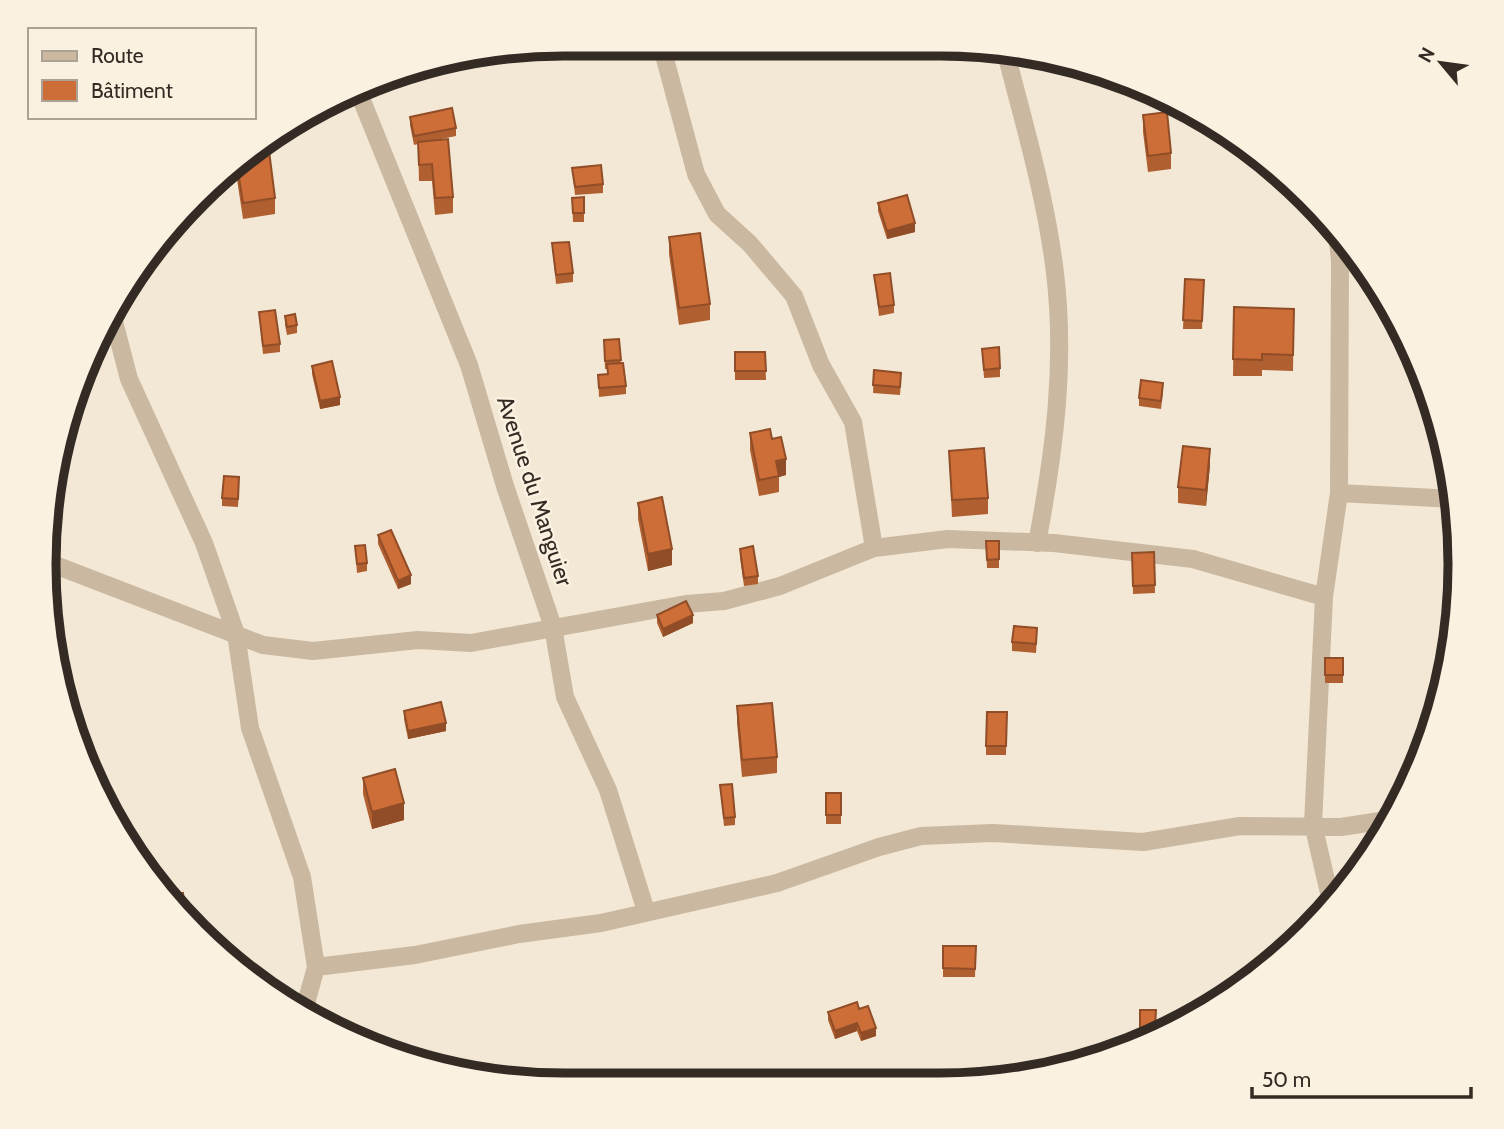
<svg xmlns="http://www.w3.org/2000/svg" width="1504" height="1129" viewBox="0 0 1504 1129" font-family="Cabin,sans-serif">
<rect width="100%" height="100%" fill="#f2e8d5"/>
<g fill="none" stroke-linecap="round" stroke-linejoin="round">
<path stroke="#cab8a1" stroke-width="18" d="M 661,44 L 696,174 L 717,214 L 750,244 L 794,296 L 821,365 L 853,422 L 874,548
M 1005,50 C 1024,123 1046,198 1055,273 C 1066,364 1054,454 1037,543
M 358,91 L 469,365 L 505,486 L 553,627 L 565,697 L 608,790 L 646,911
M 112,314 L 129,379 L 204,543 L 236,634 L 250,728 L 302,877 L 316,967 L 303,1014
M 1339,493 L 1454,499
M 47,565 L 55,565 L 263,645 L 313,651 L 418,640 L 471,643 L 686,604 L 724,601 L 780,586 L 874,548 L 948,539 L 1054,543 L 1193,559 L 1324,597
M 1332,906 L 1313,824 L 1324,597 L 1339,493 L 1340,260 L 1337,233
M 316,967 L 415,955 L 519,934 L 601,923 L 777,883 L 879,847 L 921,836 L 993,833 L 1143,842 L 1240,826 L 1341,827 L 1393,819"/>
</g>
<path fill="#b05f30" d="M 1188,113 L 1205,121 L 1204,126 L 1188,126 Z
M 1143,115 L 1171,153 L 1171,169 L 1148,172 L 1143,132 Z
M 410,117 L 456,128 L 456,136 L 436,140 L 453,197 L 453,213 L 435,215 L 432,181 L 419,181 L 418,144 L 414,145 L 410,125 Z
M 264,144 L 275,198 L 275,214 L 243,219 L 235,166 Z
M 572,168 L 603,184 L 603,193 L 575,195 Z
M 584,197 L 584,222 L 573,222 L 572,198 Z
M 878,203 L 915,232 L 887,239 L 878,211 Z
M 669,237 L 710,304 L 710,320 L 679,325 L 669,254 Z
M 552,243 L 573,273 L 573,282 L 556,284 Z
M 874,275 L 894,305 L 894,313 L 879,316 Z
M 1185,279 L 1204,280 L 1202,329 L 1183,329 Z
M 1234,307 L 1294,309 L 1293,371 L 1262,370 L 1262,376 L 1233,376 Z
M 259,312 L 280,344 L 280,352 L 263,354 Z
M 285,316 L 297,325 L 297,333 L 287,335 L 285,325 Z
M 619,339 L 621,363 L 626,386 L 626,394 L 599,397 L 598,375 L 607,374 L 607,369 L 605,369 L 604,340 Z
M 982,349 L 1000,368 L 1000,377 L 984,378 Z
M 735,352 L 765,352 L 766,380 L 735,380 Z
M 312,366 L 340,405 L 320,409 L 312,374 Z
M 874,370 L 901,381 L 900,395 L 873,393 Z
M 1163,391 L 1161,409 L 1139,406 L 1139,398 Z
M 750,433 L 772,439 L 786,475 L 779,477 L 779,492 L 759,496 L 750,450 Z
M 949,451 L 988,498 L 988,514 L 952,517 Z
M 1210,465 L 1206,506 L 1178,503 L 1178,487 Z
M 239,486 L 238,507 L 222,506 L 222,498 Z
M 638,503 L 672,565 L 648,571 L 638,519 Z
M 378,535 L 411,584 L 398,589 L 378,544 Z
M 986,541 L 999,541 L 999,568 L 987,568 Z
M 355,546 L 367,563 L 367,571 L 357,573 Z
M 740,549 L 758,576 L 758,584 L 744,586 L 740,557 Z
M 1154,552 L 1155,593 L 1133,594 L 1132,553 Z
M 657,615 L 693,623 L 663,637 L 657,623 Z
M 1037,637 L 1036,653 L 1012,651 L 1012,642 Z
M 1325,658 L 1343,675 L 1343,683 L 1325,683 Z
M 737,706 L 777,757 L 777,773 L 742,777 L 737,723 Z
M 404,711 L 446,731 L 408,739 L 404,719 Z
M 1007,712 L 1006,755 L 986,755 L 986,746 Z
M 363,778 L 404,820 L 372,829 L 363,794 Z
M 720,785 L 735,817 L 735,825 L 724,826 Z
M 826,793 L 841,793 L 841,824 L 826,824 Z
M 165,896 L 185,911 L 185,918 Z
M 976,946 L 975,977 L 943,977 L 943,968 Z
M 859,1009 L 876,1036 L 861,1041 L 857,1031 L 835,1039 L 828,1020 L 828,1012 Z
M 1140,1010 L 1156,1010 L 1155,1036 L 1153,1037 L 1140,1037 Z"/>
<path fill="#904d27" d="M 915,223 L 915,232 L 887,239 L 887,231 Z
M 340,397 L 340,405 L 320,409 L 320,401 Z
M 1210,449 L 1210,465 L 1206,506 L 1206,490 Z
M 786,459 L 786,475 L 779,477 L 776,461 Z
M 672,549 L 672,565 L 648,571 L 648,554 Z
M 411,575 L 411,584 L 398,589 L 398,581 Z
M 693,615 L 693,623 L 663,637 L 663,629 Z
M 446,723 L 446,731 L 408,739 L 408,731 Z
M 404,803 L 404,820 L 372,829 L 372,812 Z
M 259,969 L 259,978 L 257,982 L 254,980 Z
M 857,1023 L 857,1031 L 835,1039 L 835,1031 Z
M 876,1028 L 876,1036 L 861,1041 L 861,1033 Z"/>
<path fill="#cd6e38" stroke="#904d27" stroke-width="2" d="M 452,108 L 456,128 L 414,136 L 410,117 Z
M 1167,112 L 1171,153 L 1148,156 L 1143,115 Z
M 1188,113 L 1198,118 L 1188,117 Z
M 448,139 L 453,197 L 435,198 L 432,164 L 419,165 L 418,142 Z
M 268,143 L 275,198 L 243,203 L 237,165 L 264,144 Z
M 601,165 L 603,184 L 575,187 L 572,168 Z
M 907,195 L 915,223 L 887,231 L 878,203 Z
M 584,197 L 584,213 L 573,213 L 572,198 Z
M 700,233 L 710,304 L 679,308 L 669,237 Z
M 569,242 L 573,273 L 556,275 L 552,243 Z
M 890,273 L 894,305 L 879,307 L 874,275 Z
M 1185,279 L 1204,280 L 1202,321 L 1183,320 Z
M 1234,307 L 1294,309 L 1293,355 L 1262,354 L 1262,360 L 1233,359 Z
M 275,310 L 280,344 L 263,346 L 259,312 Z
M 295,314 L 297,325 L 287,327 L 285,316 Z
M 619,339 L 621,360 L 605,361 L 604,340 Z
M 999,347 L 1000,368 L 984,370 L 982,349 Z
M 735,352 L 765,352 L 766,371 L 735,371 Z
M 332,361 L 340,397 L 320,401 L 312,366 Z
M 623,363 L 626,386 L 599,388 L 598,375 L 608,374 L 607,364 Z
M 874,370 L 901,373 L 900,387 L 873,385 Z
M 1141,380 L 1163,383 L 1161,401 L 1139,398 Z
M 770,429 L 772,439 L 781,437 L 786,459 L 776,461 L 779,476 L 759,480 L 750,433 Z
M 1183,446 L 1210,449 L 1206,490 L 1178,487 Z
M 984,448 L 988,498 L 952,500 L 949,451 Z
M 224,476 L 239,477 L 238,499 L 222,498 Z
M 662,497 L 672,549 L 648,554 L 638,503 Z
M 391,530 L 411,575 L 398,581 L 378,535 Z
M 986,541 L 999,541 L 999,559 L 987,560 Z
M 365,545 L 367,563 L 357,564 L 355,546 Z
M 753,546 L 758,576 L 744,578 L 740,549 Z
M 1154,552 L 1155,585 L 1133,586 L 1132,553 Z
M 686,601 L 693,615 L 663,629 L 657,615 Z
M 1014,626 L 1037,628 L 1036,644 L 1012,642 Z
M 1325,658 L 1343,658 L 1343,675 L 1325,675 Z
M 441,702 L 446,723 L 408,731 L 404,711 Z
M 772,703 L 777,757 L 742,760 L 737,706 Z
M 987,712 L 1007,712 L 1006,746 L 986,746 Z
M 395,769 L 404,803 L 372,812 L 363,778 Z
M 732,784 L 735,817 L 724,818 L 720,785 Z
M 826,793 L 841,793 L 841,815 L 826,815 Z
M 183,893 L 185,911 L 180,912 L 165,896 Z
M 943,946 L 976,946 L 975,969 L 943,968 Z
M 241,962 L 259,969 L 254,980 L 238,968 Z
M 857,1002 L 859,1009 L 868,1006 L 876,1028 L 861,1033 L 857,1023 L 835,1031 L 828,1012 Z
M 1140,1010 L 1156,1010 L 1155,1029 L 1140,1029 Z"/>
<g text-anchor="middle" stroke-width="5" stroke-linejoin="round" paint-order="stroke">
<g font-size="23" fill="#342b24" stroke="#faf1e1">
<text transform="translate(535 491) rotate(72)" y="8">Avenue du Manguier</text>
</g>
</g>
<path d="M0 0H1504V1129H0ZM564 56H940A508 508 0 0 1 1448 564V565A508 508 0 0 1 940 1073H564A508 508 0 0 1 56 565V564A508 508 0 0 1 564 56Z" fill="#faf1e1" fill-rule="evenodd"/>
<path fill="none" stroke="#342b24" stroke-width="9" d="M564 56H940A508 508 0 0 1 1448 564V565A508 508 0 0 1 940 1073H564A508 508 0 0 1 56 565V564A508 508 0 0 1 564 56Z"/>
<rect x="28" y="28" width="228" height="91" fill="#faf1e1" stroke="#aba295" stroke-width="2"/>
<rect x="42" y="51" width="35" height="10" fill="#cab8a1" stroke="#aba295" stroke-width="2"/>
<text x="91" y="63" font-size="21" fill="#342b24">Route</text>
<rect x="42" y="80" width="35" height="21" fill="#cd6e38" stroke="#aba295" stroke-width="2"/>
<text x="91" y="98" font-size="21" fill="#342b24">Bâtiment</text>
<g transform="translate(1441 63) rotate(299)" stroke="#faf1e1" stroke-width="5" paint-order="stroke">
<path d="M0-5L12 26L0 18L-12 26Z" fill="#342b24"/>
<text y="-10" font-size="19" font-weight="bold" text-anchor="middle" fill="#342b24">N</text>
</g>
<path d="M1252 1087v10h219v-10" fill="none" stroke="#342b24" stroke-width="3.5"/>
<text x="1262" y="1087" font-size="21" fill="#342b24" stroke="#faf1e1" stroke-width="5" paint-order="stroke">50 m</text>
</svg>
